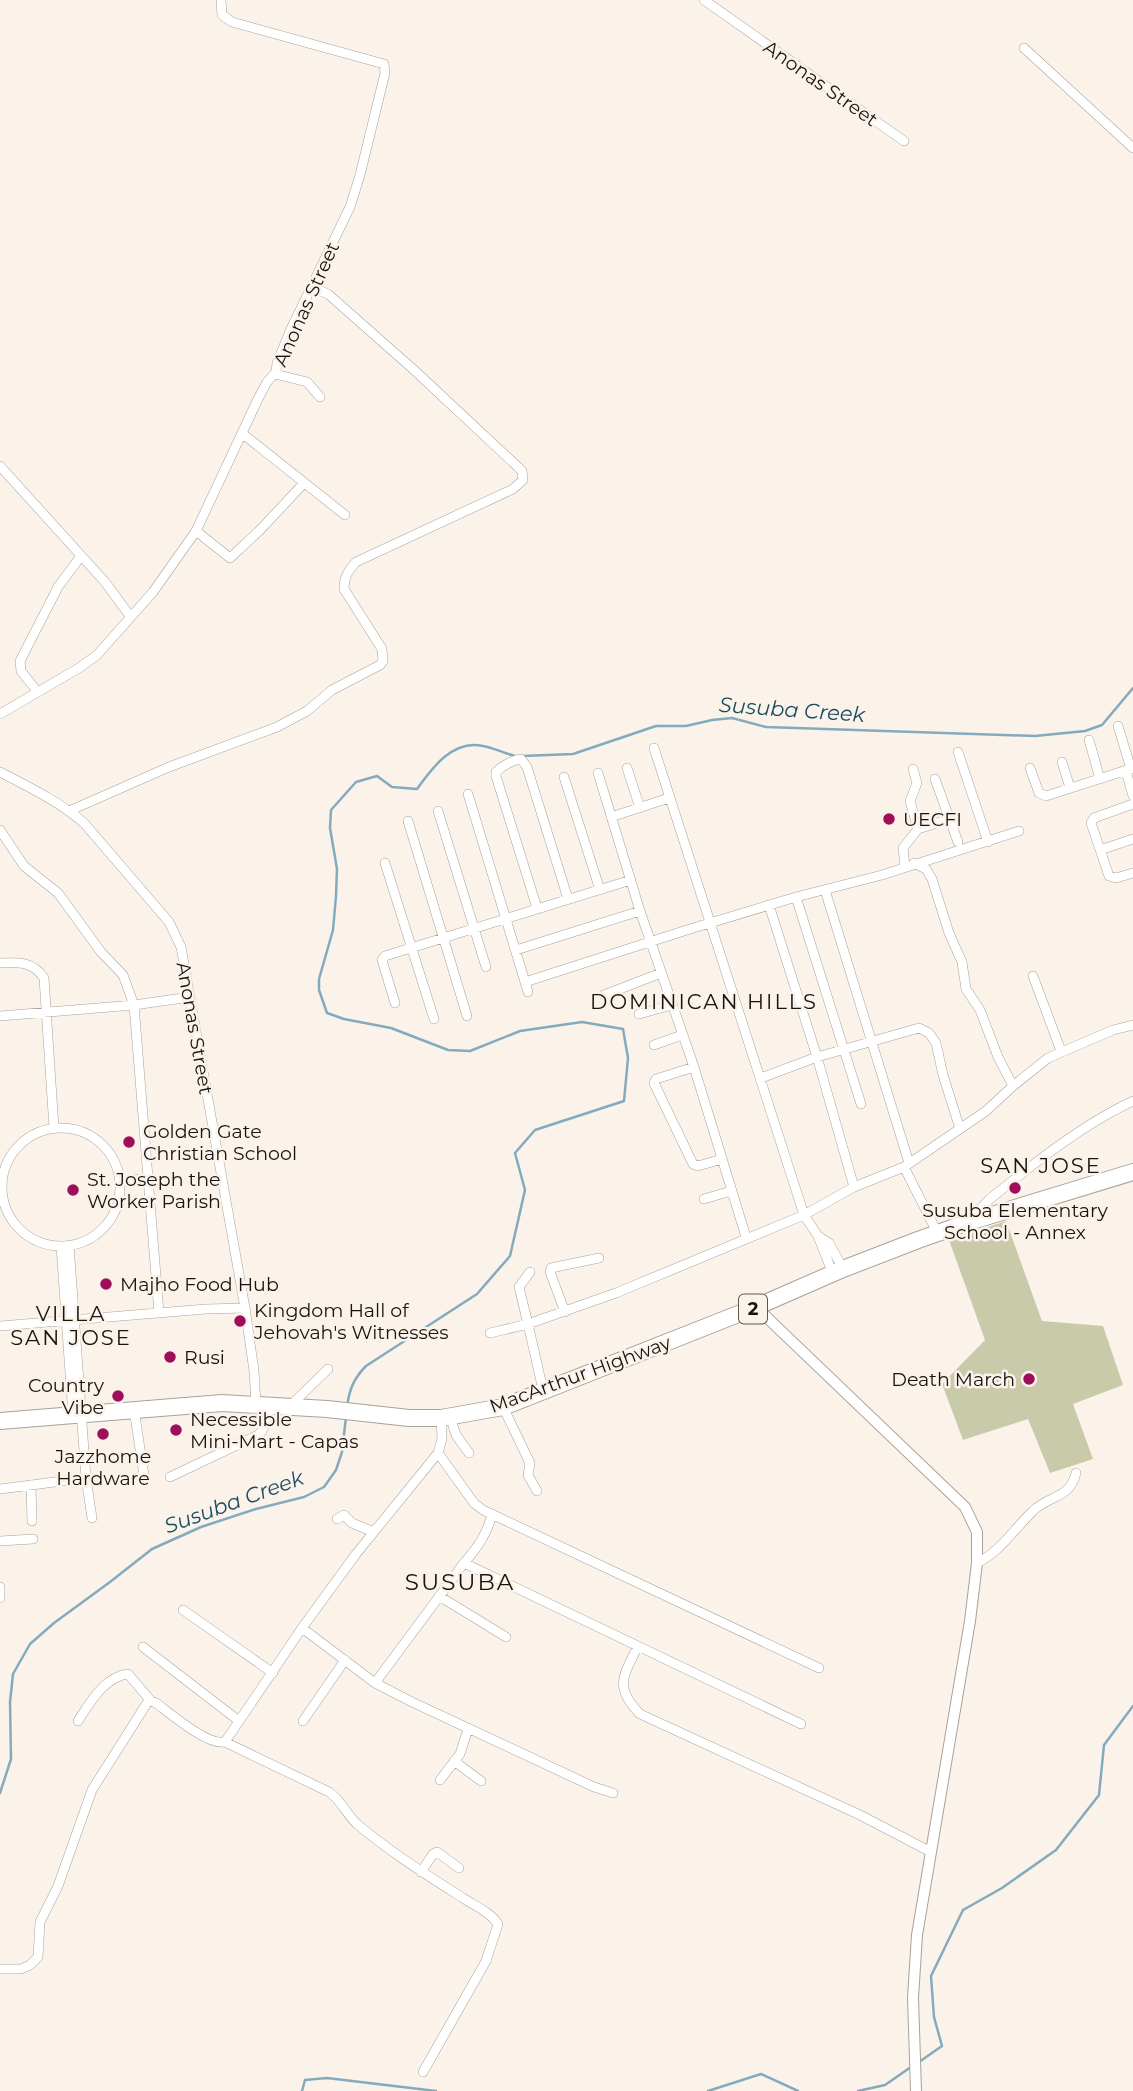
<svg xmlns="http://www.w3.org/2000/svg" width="1133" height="2091" viewBox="0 0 1133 2091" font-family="Montserrat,sans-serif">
<rect width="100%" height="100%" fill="#fbf3ea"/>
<path fill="#c8caaa" d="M 1006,1221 L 1042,1321 L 1103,1326 L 1123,1385 L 1073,1404 L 1093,1459 L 1050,1473 L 1028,1419 L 963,1440 L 942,1384 L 985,1340 L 949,1240 Z"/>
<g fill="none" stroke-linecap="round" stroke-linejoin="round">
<path stroke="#84aabd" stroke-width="2.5" d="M 522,756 L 573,754 L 656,726 L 686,726 L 712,720 L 732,718 L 766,727 L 1035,736 L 1085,731 L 1102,725 L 1133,688
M 347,1407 C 349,1390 354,1378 366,1366 L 477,1294 L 510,1256 L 525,1190 L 515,1153 L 535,1130 L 624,1101 L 628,1058 L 623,1029 L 582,1022 L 520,1031 L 470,1051 L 448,1050 L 391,1028 L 344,1019 L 327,1013 L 319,990 L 319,979 L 333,930 L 336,896 L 337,869 L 330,828 L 331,810 L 356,782 L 377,776 L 392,787 L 417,789 C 432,768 453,739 483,746 C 494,748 504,753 515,756
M 0,1793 L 11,1759 L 10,1702 L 13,1674 L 30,1644 L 54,1623 L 110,1582 L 152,1549 L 201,1527 L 256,1509 L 304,1497 L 324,1487 L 336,1470 L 342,1452 L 346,1417
M 919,2062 L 942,2046 L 934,2017 L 931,1976 L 963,1910 L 1002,1888 L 1056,1850 L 1099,1795 L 1104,1745 L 1133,1706
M 302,2091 L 305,2080 L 327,2078 L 436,2091
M 708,2091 L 761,2074 L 798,2091
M 858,2091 L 885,2085 L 911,2067"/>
<g stroke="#a9a29a" stroke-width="10">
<path id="minor" d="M 704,0 L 904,141
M 1024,48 L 1133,148
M 275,374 L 307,382 L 320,397
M 243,434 L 345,515
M 0,466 L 105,582 L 130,616
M 196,531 L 230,558 L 260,530 L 304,483
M 37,691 L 21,671 L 20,661 L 58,587 L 81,556
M 0,714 L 79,668 L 97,655 L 153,592 L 196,531 L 258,399 L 267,382 L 276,372 L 277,363 L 291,329 L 350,207 L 360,175 L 385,73 L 384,64 L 232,22 L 222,15 L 221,0
M 1118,726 L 1131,769
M 1089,740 L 1100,779
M 654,748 L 804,1215 L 818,1236 L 833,1274
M 958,752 L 988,842
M 1062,762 L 1070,788
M 627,768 L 640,808
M 1030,768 L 1039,793 L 1046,796 L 1133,768
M 1126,771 L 1133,796
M 0,772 C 29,787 58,801 84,823 L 169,922 L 181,947 L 245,1308 L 254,1371 L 256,1404
M 598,773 L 640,911 L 694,1067 L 746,1237
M 564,777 L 600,890
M 935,779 L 958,842
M 468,794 L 528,992
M 1133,804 L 1094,818 L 1091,823 L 1109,876 L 1116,878 L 1133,873
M 69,811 L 169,767 L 277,727 L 307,711 L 332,690 L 380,665 L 383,661 L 382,649 L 344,589 C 344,577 348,571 356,562 L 513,489 L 523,480 L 522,471 L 518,467 L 413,369 L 328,294 L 311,287
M 438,811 L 486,967
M 611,817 L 669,798
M 408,821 L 467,1016
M 918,829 L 949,819
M 0,830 L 24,866 L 58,893 L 101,952 L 123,975 L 134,1005 L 159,1313
M 1100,850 L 1133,839
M 385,863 L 434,1019
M 905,866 L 903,848 L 918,829 L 910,801 L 917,783 L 913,769
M 825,890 L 909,1163
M 796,897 L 861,1104
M 769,905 L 817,1057 L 854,1187
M 537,908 L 496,776 L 496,772 C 502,766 513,760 521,759 L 527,767 L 568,899
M 516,950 L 640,911
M 0,963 C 18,962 33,961 44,978 L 54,1128
M 1033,976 L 1061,1051
M 525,982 L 690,929 L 796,897 L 882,875 L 1019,831
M 604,995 L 661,973
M 395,1003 L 382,960 L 385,956 L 631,880
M 639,1014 L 672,1005
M 0,1016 L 134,1005 L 190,997
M 654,1045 L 682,1035
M 694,1067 L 656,1079 L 654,1083 L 693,1164 L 698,1166 L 722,1159
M 761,1078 L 817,1057 L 919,1028 L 929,1033 L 936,1043 L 943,1075 L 960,1129
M 1013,1086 L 1048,1058 L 1113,1030 L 1133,1025
M2 1187a59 59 0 1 1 118 0a59 59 0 1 1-118 0Z
M 904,1167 L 938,1234
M 120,1182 L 147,1178
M 704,1199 L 731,1191
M 972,1219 C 985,1200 1002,1190 1020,1175 C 1055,1147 1092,1120 1133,1101
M 818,1236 L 829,1243 L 843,1269
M 69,1245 L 86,1478 L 92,1518
M 61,1246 L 73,1415
M 530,1272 L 519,1287 L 528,1324 L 616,1293 L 804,1215 L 854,1187 L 904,1167 L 986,1111 L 1013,1086 L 998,1057 L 980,1010 L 966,989 L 962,962 L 949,933 L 932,879 L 926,869 L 914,863
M 565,1312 L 550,1272 L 551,1268 L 599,1258
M 0,1326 L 206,1309 L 245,1308
M 490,1333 L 528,1324 L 543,1390
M 290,1406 L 328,1369
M 503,1407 L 530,1463 L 528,1475 L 537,1491
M 134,1409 L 145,1482
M 450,1416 L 456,1435 L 469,1453
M 438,1453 L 474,1503 L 483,1510 L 819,1668
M 170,1477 L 258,1435 L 262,1431 L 272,1406
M 31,1485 L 32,1521
M 0,1489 L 86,1478
M 337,1519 L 344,1515 L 352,1523 L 374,1532
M 0,1541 L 33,1539
M 464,1563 L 801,1724
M 977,1563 C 1000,1552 1014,1529 1033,1511 C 1049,1495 1070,1499 1076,1473
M 0,1587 L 0,1598
M 439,1596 L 506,1637
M 183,1610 L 273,1673
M 302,1628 L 375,1683 L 412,1702 L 594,1787 L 613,1793
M 638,1646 C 624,1675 613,1686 640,1714 L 860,1815 L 931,1852
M 143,1647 L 239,1721
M 375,1683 L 464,1563 C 478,1547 487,1534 492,1514
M 78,1721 C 89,1704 105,1676 128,1674 L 151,1701
M 303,1721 L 345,1660
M 225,1742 L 329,1792 C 343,1802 346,1814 357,1824 C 390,1852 427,1875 463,1898 C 475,1906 490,1912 498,1924 L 486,1961 L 423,2072
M 454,1761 L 481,1781
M 440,1780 L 460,1754 L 468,1729
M 421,1872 L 433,1854 L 437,1852 L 459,1868
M 0,1969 L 21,1969 L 30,1965 L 38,1957 L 40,1922 L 58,1886 L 92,1790 L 147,1703 L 151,1701 L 156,1703 C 171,1714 208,1746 225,1742 L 302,1628 L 356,1554 L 438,1453 L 442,1439 L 441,1418"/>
</g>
<g stroke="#a9a29a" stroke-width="12">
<path id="tertiary" d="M 756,1307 L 965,1507 L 977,1532 L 977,1563 L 970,1621 L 917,1935 L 913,1998 L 916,2091"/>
</g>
<g stroke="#a9a29a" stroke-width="18">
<path id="trunk" d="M 0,1421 L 222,1403 L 327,1409 L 409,1418 L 441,1418 L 503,1407 L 756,1307 L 843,1269 L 918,1240 L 969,1222 L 1133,1172"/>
</g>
<use href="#minor" stroke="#fff" stroke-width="9"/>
<use href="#tertiary" stroke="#fff" stroke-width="10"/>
<use href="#trunk" stroke="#fff" stroke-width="16"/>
</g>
<g fill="#9e0e5a" stroke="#fbf3ea" stroke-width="2.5">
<circle cx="889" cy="819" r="7"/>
<circle cx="129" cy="1142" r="7"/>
<circle cx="1015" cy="1188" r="7"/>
<circle cx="73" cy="1190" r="7"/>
<circle cx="106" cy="1284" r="7"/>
<circle cx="240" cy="1321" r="7"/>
<circle cx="170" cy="1357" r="7"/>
<circle cx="1029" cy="1379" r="7"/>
<circle cx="118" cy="1396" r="7"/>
<circle cx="176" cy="1430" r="7"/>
<circle cx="103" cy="1434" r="7"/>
</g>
<g text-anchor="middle" stroke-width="5" stroke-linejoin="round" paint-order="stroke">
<rect fill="#fbf3ea" stroke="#5b5752" stroke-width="2" x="739" y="1294.5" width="28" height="29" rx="5"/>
<g font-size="18" font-weight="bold" fill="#171411">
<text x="753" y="1315">2</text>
</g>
<g font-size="19" fill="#171411" stroke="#fbf3ea">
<text transform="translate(821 83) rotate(35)" y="7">Anonas Street</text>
<text transform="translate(306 304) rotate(-66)" y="7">Anonas Street</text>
<text transform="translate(195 1028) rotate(80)" y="7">Anonas Street</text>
<text transform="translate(580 1374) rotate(-20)" y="7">MacArthur Highway</text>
</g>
<g font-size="19" fill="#171411" stroke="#fbf3ea" text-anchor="start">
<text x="903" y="826">UECFI</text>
<text x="143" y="1138">Golden Gate<tspan x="143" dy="22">Christian School</tspan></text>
<text x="87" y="1186">St. Joseph the<tspan x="87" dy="22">Worker Parish</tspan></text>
<text x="1015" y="1217" text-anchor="middle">Susuba Elementary<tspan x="1015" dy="22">School - Annex</tspan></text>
<text x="120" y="1291">Majho Food Hub</text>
<text x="254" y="1317">Kingdom Hall of<tspan x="254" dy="22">Jehovah's Witnesses</tspan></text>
<text x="184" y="1364">Rusi</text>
<text x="1015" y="1386" text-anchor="end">Death March</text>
<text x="104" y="1392" text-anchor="end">Country<tspan x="104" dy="22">Vibe</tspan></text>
<text x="190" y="1426">Necessible<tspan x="190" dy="22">Mini-Mart - Capas</tspan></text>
<text x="103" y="1463" text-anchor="middle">Jazzhome<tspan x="103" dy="22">Hardware</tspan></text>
</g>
<g font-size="21" font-style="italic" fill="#184c60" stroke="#fbf3ea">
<text transform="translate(792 710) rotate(4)" y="7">Susuba Creek</text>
<text transform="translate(234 1502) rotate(-20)" y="7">Susuba Creek</text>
</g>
<g font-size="21" letter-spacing="2" fill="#171411" stroke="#fbf3ea">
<text x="704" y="1009">DOMINICAN HILLS</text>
<text x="1041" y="1173">SAN JOSE</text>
<text x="71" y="1321">VILLA<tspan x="71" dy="24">SAN JOSE</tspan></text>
</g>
<g font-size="23" letter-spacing="2" fill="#171411" stroke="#fbf3ea">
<text x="460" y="1590">SUSUBA</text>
</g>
</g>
</svg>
